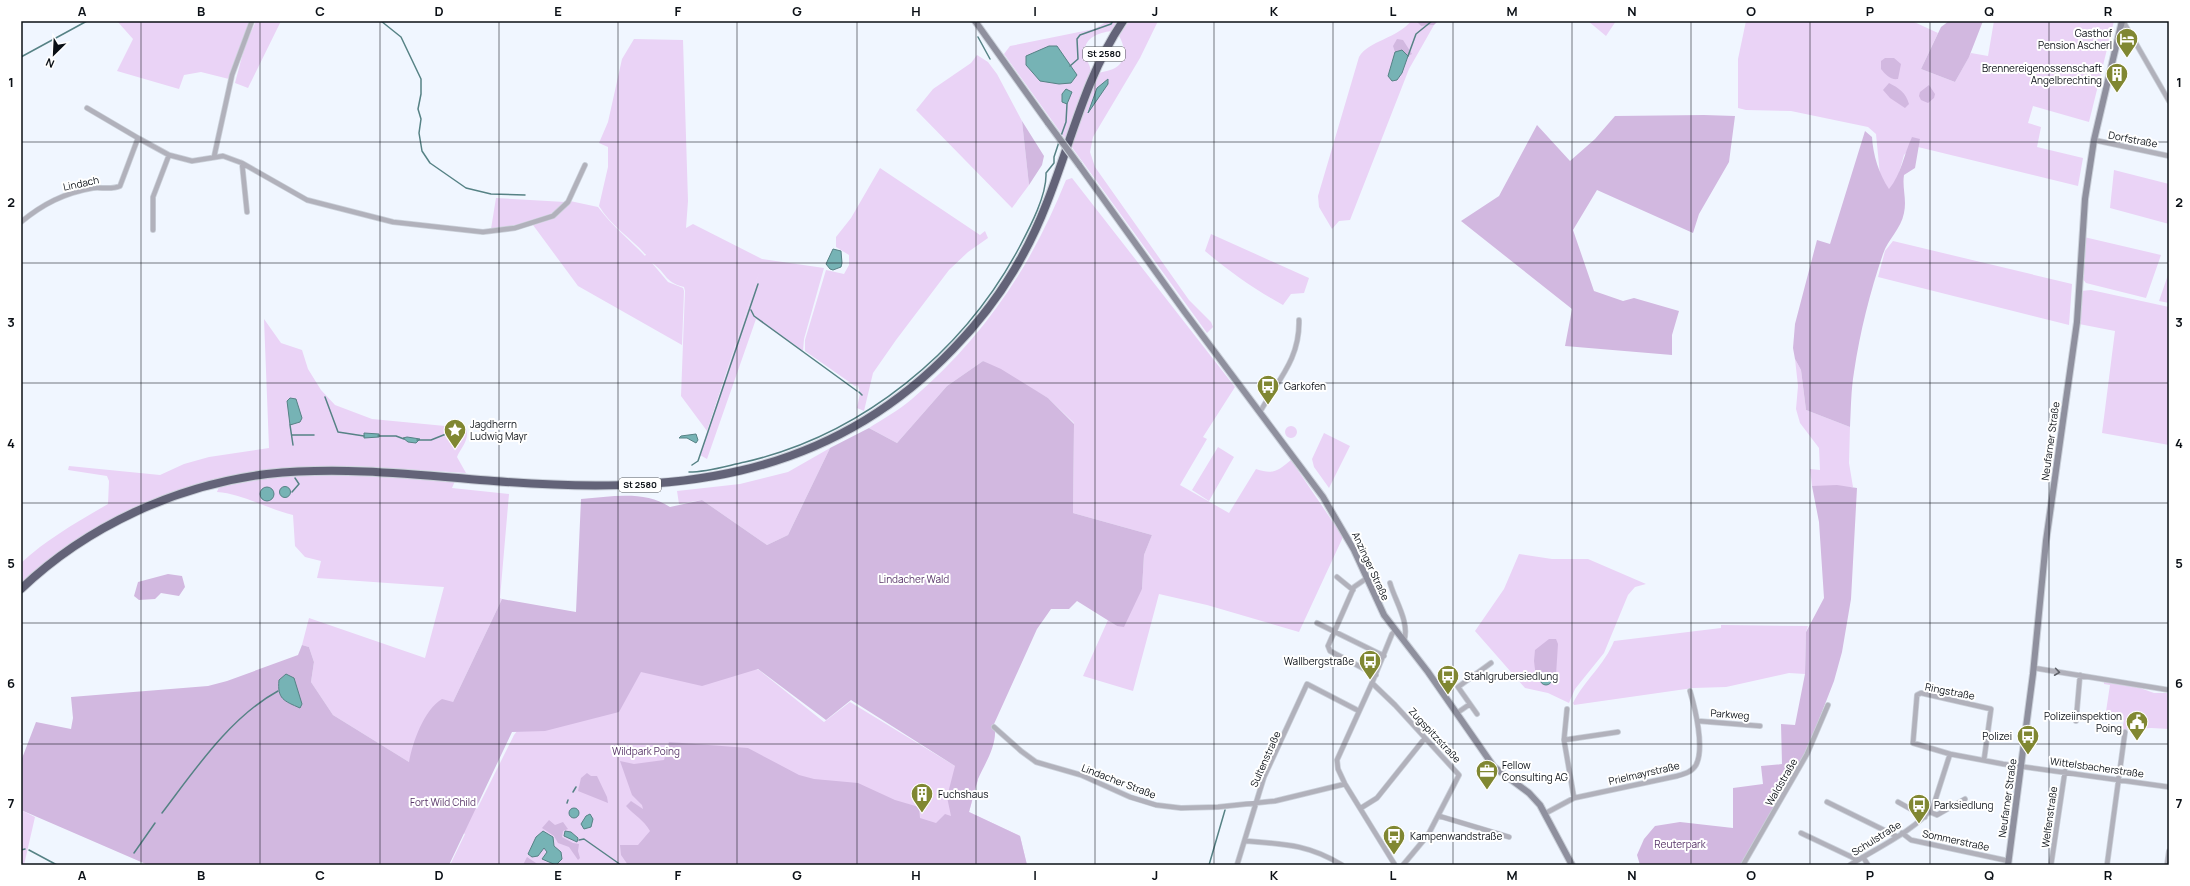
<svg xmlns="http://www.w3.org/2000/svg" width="2190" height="886" viewBox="0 0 2190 886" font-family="Manrope,sans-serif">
<rect width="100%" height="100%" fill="#f0f6ff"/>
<path fill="#ead3f6" d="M 117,21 L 250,21 L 229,79 L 201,72 L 184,75 L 179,89 L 117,71 L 133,39 Z
M 256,21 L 281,21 L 248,88 L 235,83 L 245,45 Z
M 1108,21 L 1117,21 L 1111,31 C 1098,33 1083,38 1085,54 C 1086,61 1091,65 1091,73 L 1066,140 L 1004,54 L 1010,46 L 1094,29 Z
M 1129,21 L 1158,21 L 1140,58 L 1093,137 L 1090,152 L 1095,167 L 1189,300 L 1211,322 L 1213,327 L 1207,333 L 1071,146 L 1097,75 C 1103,70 1108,72 1115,68 C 1127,62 1125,45 1119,36 Z
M 1411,21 L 1416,21 L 1421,26 L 1434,25 L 1409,69 L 1350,220 L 1339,221 L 1332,229 L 1319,207 L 1318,196 L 1359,57 C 1368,41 1398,38 1411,21 Z
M 1588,21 L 1616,21 L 1606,36 Z
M 1746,21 L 1912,21 L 1938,33 L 1921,69 L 1955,82 L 1971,53 L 1988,56 L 1994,21 L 2114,21 L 2089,122 L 2033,106 L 2028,123 L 2041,127 L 2037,147 L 2083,158 L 2078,186 L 1918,147 L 1920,139 L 1904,155 L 1897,180 L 1889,190 L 1880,175 L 1876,134 L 1868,127 L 1791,111 L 1746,110 L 1738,108 L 1738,59 Z
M 634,39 L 683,40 L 688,201 L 686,228 L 693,224 L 762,259 L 824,268 L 804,339 L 803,351 L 756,319 L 707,459 L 700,455 L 760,270 L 707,431 L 681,396 L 685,291 L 684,287 C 664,282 667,273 652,263 L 668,282 L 683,288 L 684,291 L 682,345 L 578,286 L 533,225 L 554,217 L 570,201 L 598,207 C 611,225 630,240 645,256 L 646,254 L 645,254 C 631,238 610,225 599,206 L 608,167 L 608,147 L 599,143 L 608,122 L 622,59 Z
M 977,55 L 988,62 L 997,74 L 1022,121 L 1029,185 L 1012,208 L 916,110 L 933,89 L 971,63 Z
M 880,168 L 980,235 L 985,231 L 988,238 L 968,252 L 949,270 L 896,340 L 873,373 L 864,411 L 857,408 L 860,393 L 858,385 L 855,386 L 805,351 L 805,340 L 826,270 L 844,274 L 849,265 L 849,255 L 836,247 L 836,237 L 851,218 Z
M 2114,170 L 2169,184 L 2169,224 L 2110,208 Z
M 1072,178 L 1235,387 L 1203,437 L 1207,439 L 1180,485 L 1229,513 L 1256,469 C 1273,475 1278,471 1291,460 L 1343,537 L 1299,632 L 1207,605 L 1159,594 L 1133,691 L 1083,676 L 1108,620 L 1117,626 L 1142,589 L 1144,555 L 1152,535 L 1073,513 L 1074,423 L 1048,398 L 983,361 L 947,386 L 897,443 L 869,428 C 883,419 899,410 912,399 C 984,337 1031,267 1066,180 Z
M 496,198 L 565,202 C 551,222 513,226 491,229 Z
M 1211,234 L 1309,278 L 1304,293 L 1291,294 L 1283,305 C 1254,289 1230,272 1205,251 Z
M 2084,237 L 2161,255 L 2146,298 L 2086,283 L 2082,278 Z
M 1893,241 L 2072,284 L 2069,325 L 1878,277 L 1885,251 Z
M 2169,272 L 2169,303 L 2159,301 Z
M 2091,290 L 2169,307 L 2169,445 L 2102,433 L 2115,331 L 2079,324 L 2081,291 Z
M 264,319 L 281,343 L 302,350 L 308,369 L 321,390 L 335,405 L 372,419 L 466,428 C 470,440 461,447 457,457 L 466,473 L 355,466 L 275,469 L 196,484 L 130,509 L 69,544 L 21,583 L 21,563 C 47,539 77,522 108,504 L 109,481 L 107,476 L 68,470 L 69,466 L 160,475 L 184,464 L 209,457 L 269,448 Z
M 1795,359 L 1801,370 L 1806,410 L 1850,427 L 1849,463 L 1853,487 L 1812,486 L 1810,469 L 1820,470 L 1819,448 L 1800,423 L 1796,409 L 1798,386 Z
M1285 432a6 6 0 1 1 12 0a6 6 0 1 1-12 0Z
M 1324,433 L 1350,446 L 1329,488 L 1314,467 L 1312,459 Z
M 1218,447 L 1234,457 L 1209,501 L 1192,490 Z
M 830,448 L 788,535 L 767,545 L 702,500 L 679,504 L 677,491 L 740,484 L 788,472 Z
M 325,474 L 455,481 L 452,488 L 509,494 L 500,598 L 502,599 L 453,702 L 409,762 L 333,715 L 311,682 L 314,662 L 309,647 L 302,645 L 309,618 L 425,658 L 444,587 L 317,578 L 321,561 L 305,557 L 295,546 L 293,515 C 267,509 244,494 217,492 L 219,487 L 268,478 Z
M 1519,554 L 1552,559 L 1588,559 L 1646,584 L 1635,587 L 1628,595 L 1604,653 L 1575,689 L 1569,703 L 1548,693 L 1525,688 L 1475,631 L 1504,589 Z
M 602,621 L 634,625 L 759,670 L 824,722 L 850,702 L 978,780 L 969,812 L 1020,836 L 1027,865 L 450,865 L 465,834 L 409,806 L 443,774 L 477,809 L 514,735 Z
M 1721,625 L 1808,626 L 1806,632 L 1805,674 L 1789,673 L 1726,687 L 1693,688 L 1574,705 L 1573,703 C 1584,681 1605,664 1614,641 L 1721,628 Z
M 2104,680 L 2129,684 L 2154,693 L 2169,693 L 2169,729 L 2151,728 L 2122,730 L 2124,720 L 2105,718 L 2110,685 L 2104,684 Z
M 21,810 L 35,817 L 24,865 L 21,865 Z"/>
<path fill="#d2b8e0" d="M 1416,21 L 1438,21 L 1434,25 L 1421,26 Z
M 1949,21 L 1983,21 L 1969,57 L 1955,82 L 1921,69 L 1941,27 Z
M 1397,39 L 1403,40 L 1412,54 L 1408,56 L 1402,50 L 1395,52 L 1393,46 Z
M 1885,58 L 1894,58 L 1901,64 L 1898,79 C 1890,80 1886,75 1881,69 L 1881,61 Z
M 1889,83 C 1899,88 1906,93 1909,104 L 1905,108 L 1890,98 L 1883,90 Z
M 1929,85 L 1935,94 L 1934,98 L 1928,103 L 1921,100 L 1919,96 L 1920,92 Z
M 1704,115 L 1735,116 L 1729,162 L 1699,214 L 1693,233 L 1597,190 L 1573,230 L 1594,291 L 1623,301 L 1634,298 L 1679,311 L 1672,335 L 1672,355 L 1565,346 L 1572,309 L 1461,221 L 1499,196 L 1537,125 L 1570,161 L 1595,139 L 1615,116 Z
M 1022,121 L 1044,156 L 1042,165 L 1029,185 Z
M 1865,131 L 1872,137 C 1873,155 1879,174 1889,189 C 1901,175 1904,154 1912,137 L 1920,139 L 1915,168 L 1904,175 C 1902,188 1907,199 1904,213 C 1901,229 1888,239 1883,254 C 1870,292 1860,332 1854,372 C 1851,390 1851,408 1850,427 L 1806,410 L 1801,370 L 1795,359 L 1793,348 L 1795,324 L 1817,240 L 1830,244 Z
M 983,361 L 1001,369 L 1048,398 L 1074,424 L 1073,513 L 1152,535 L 1144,555 L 1142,589 L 1124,627 L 1117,626 L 1077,601 L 1069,609 L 1051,609 L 1037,629 L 994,724 C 999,743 985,763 978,779 C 974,790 972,802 969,812 L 1020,836 L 1027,865 L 628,865 L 621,855 L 620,845 L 638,845 L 650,831 C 644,820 634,815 626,806 L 631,801 L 643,809 L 642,805 L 632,795 L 620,761 L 634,764 L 664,760 L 669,742 L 748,748 L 799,775 L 814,779 L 858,783 L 895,800 L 919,807 L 920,818 L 936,823 L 945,814 L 951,816 L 947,797 L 955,766 L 851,700 L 826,720 L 758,669 L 702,686 L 641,672 L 619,712 L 545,731 L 512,732 L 449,865 L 148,865 L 21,810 L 21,761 L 36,722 L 71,729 L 73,718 L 71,697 L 208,686 L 227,681 L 298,655 L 302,645 L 309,647 L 314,662 L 311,682 L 333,715 L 409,762 C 413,741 424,710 442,699 L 453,702 L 502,599 L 576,612 L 581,499 C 611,497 644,490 670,507 L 702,500 L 767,545 L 788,535 L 830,448 L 869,428 L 897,443 L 947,386 Z
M 1837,485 L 1857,488 L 1851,599 L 1842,652 L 1834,681 L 1806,753 L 1741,865 L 1640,865 L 1637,855 L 1644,839 L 1655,826 L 1680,822 L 1733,828 L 1733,788 L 1763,784 L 1761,766 L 1782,764 L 1781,724 L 1795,725 L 1805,674 L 1806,632 L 1824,598 L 1819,522 L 1812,486 Z
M 168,574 L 182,576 L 185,587 L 179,596 L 161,593 L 155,599 L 139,600 L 134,596 L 138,582 Z
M 1549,639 L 1556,639 L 1558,644 L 1556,675 L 1553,678 L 1545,673 L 1539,681 L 1536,678 L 1534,661 L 1535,650 Z
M 587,773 L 591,776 L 597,776 L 607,797 L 608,803 L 578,791 L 581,778 Z
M 549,820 L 555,825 L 563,822 L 568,829 L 563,831 L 562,837 L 573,843 L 579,844 L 578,851 L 580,858 L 578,860 L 569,847 L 558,843 L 554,836 L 542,828 Z
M 527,857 L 539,865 L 523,865 Z"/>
<path fill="#76b3b5" stroke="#568285" d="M 1049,46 L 1057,46 L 1077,75 L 1071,83 L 1059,84 L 1040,81 L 1026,65 L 1026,56 Z
M 1402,50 L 1408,56 L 1402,73 L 1397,80 L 1392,81 L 1388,76 L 1395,52 Z
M 1108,79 L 1108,84 L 1088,113 L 1097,88 Z
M 1066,89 L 1072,92 L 1067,104 L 1062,102 L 1062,94 Z
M 833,249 L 841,251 L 842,263 L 841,267 L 833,270 L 830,269 L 826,264 Z
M 290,398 L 296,399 L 302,418 L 300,422 L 290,425 L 287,401 Z
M 364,433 L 379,434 L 379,437 L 364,438 Z
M 696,434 L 698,440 L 696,443 L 687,438 L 679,438 L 681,436 Z
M 407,437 L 420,439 L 416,443 L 408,442 L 403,438 Z
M260 494a7 7 0 1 1 14 0a7 7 0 1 1-14 0Z
M279.5 492a5.5 5.5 0 1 1 11 0a5.5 5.5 0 1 1-11 0Z
M1540 679a6 6 0 1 1 12 0a6 6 0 1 1-12 0Z
M 286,674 L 294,678 L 302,704 L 300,708 C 284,701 277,699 279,680 Z
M569 813a5 5 0 1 1 10 0a5 5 0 1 1-10 0Z
M 590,814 L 593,819 L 591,827 L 584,829 L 581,824 L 586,816 Z
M 543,831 L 553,837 L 554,846 L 561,852 L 562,859 L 556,865 L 542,859 L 547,852 L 544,848 L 538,856 L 532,857 L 528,854 L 536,837 Z
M 565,831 L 571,832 L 578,838 L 577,842 L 564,836 Z"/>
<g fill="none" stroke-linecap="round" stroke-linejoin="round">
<path stroke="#568285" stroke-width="1.5" d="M 381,21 L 401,37 L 421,79 L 421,94 L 418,109 L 421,119 L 419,133 L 422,151 L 430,163 L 466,188 L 491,194 L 525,195
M 978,37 L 990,59
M 1408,56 L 1416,34 L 1432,21
M 21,57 L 87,21
M 1070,66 L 1078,59 L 1077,39 L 1080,35 L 1111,24 L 1113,21
M 1061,136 L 1066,122 L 1067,104
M 751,310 L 754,316 L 857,391
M 859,392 L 862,395
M 325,397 L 338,432 L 364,436
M 290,425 L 293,445
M 292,435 L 314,435
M 378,436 L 396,436 L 404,439
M 417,440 L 431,440 L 446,434
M 692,465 L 698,461 L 758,284
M 689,472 C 708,472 726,466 745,462 C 862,435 964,352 1020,246 C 1030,227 1047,195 1046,173 L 1054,163 L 1054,157 L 1059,142
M 292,492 L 299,484 L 295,478
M 573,792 L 576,787
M 567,803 L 568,800
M 162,813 C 194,771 230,717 278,691
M 579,840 L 584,839 L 621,865
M 21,850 L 25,849
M 29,850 L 57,865
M 134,853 L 155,823
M 1209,865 L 1225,810"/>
<g stroke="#cbd1da" stroke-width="6">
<path id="street" d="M 2123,21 L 2169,101
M 87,108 L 138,138
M 2094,140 L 2169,156
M 214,157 L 232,75 L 252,21
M 242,163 L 307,200 L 393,222 L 483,232 L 515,228 L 553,216 L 568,202 L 585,165
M 21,222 C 43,204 64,193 93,188 C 101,187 112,190 120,186 L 138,138 L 169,155 L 192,161 L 223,156 L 242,163 L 247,212
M 153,230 L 153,197 L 169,155
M 1260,412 C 1278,380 1300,359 1299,320
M 1337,577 L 1353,590
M 1367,578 L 1354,587 L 1328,646 L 1330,651 L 1376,675
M 1390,583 C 1395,601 1410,622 1404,641
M 1317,623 L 1384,656
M 2034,668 L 2169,690
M 1372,683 L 1395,705 L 1459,775 L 1428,835 L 1403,865
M 1567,709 L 1564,740 L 1574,798
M 1457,713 L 1470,704
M 1477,714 L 1458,687 L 1491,663
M 1698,721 L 1760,726
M 2076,721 L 2080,675
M 994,727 L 1021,751 L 1036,762 L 1081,775 L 1130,797 L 1156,805 L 1181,808 L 1218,807 L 1275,801 L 1345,784
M 1564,740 L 1618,732
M 1950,754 L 1913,743 L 1917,695 L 1921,693 L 1991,709 L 1984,760
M 1827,802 L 1896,836
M 1898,802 L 1925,817
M 1361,808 L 1377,798 L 1425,738
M 1930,812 L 1937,815 L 1965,799
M 1546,813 L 1574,798 L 1677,776 C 1684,774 1692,772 1696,765 C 1705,748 1695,708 1690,691
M 1439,816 L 1509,837
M 1801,833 L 1858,860
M 1902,833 L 1911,840 L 2009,861
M 1245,841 C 1283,844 1308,844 1342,865
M 1863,857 L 1868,865
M 1237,865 L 1264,777 L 1307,684 L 1359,711
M 1395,865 L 1345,784 L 1338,769 L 1337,760 L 1372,683 L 1392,634 L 1396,630
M 1743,865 L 1807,754 L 1828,705
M 1850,865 C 1875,849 1916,830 1933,807 L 1950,754 L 2003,764 L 2169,787
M 2051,865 L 2065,771
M 2107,865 L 2125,732
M 2167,865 L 2169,851"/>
</g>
<g stroke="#cbd1da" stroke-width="8">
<path id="secondary" d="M 975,21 L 1048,123
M 1079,165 L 1184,311 L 1323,497 L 1354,550 L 1384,615 L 1428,672 L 1494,767 L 1529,793 L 1540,805 L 1572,865
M 2008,865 L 2033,674 L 2046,541 L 2077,322 L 2085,199 L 2094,140 L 2122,21"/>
</g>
<g stroke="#cbd1da" stroke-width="10">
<path id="highway" d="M 21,589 C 87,526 177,485 267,474 C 343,466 419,475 494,481 C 668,495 825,483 953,349 C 993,308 1025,259 1046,205 C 1071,143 1085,77 1123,21"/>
</g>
<use href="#street" stroke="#b1b1bb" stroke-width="4.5"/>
<use href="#secondary" stroke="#8f909e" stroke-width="6"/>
<use href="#highway" stroke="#636378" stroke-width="8"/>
<g stroke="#cbd1da" stroke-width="8" stroke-linecap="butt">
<path id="secondary-bridge" d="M 1048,123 L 1079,165"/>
</g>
<use href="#secondary-bridge" stroke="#8f909e" stroke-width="6"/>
</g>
<defs><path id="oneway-chevron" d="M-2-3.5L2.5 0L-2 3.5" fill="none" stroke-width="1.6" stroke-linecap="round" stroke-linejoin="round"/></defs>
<use stroke="#5e6068" href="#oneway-chevron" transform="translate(2057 672) rotate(8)"/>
<path fill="none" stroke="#0b1016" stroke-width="1" stroke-opacity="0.55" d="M 141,21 L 141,865M 260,21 L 260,865M 380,21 L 380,865M 499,21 L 499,865M 618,21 L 618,865M 737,21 L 737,865M 857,21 L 857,865M 976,21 L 976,865M 1095,21 L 1095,865M 1214,21 L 1214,865M 1333,21 L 1333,865M 1453,21 L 1453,865M 1572,21 L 1572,865M 1691,21 L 1691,865M 1810,21 L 1810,865M 1930,21 L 1930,865M 2049,21 L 2049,865M 21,142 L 2169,142M 21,263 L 2169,263M 21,383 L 2169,383M 21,503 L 2169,503M 21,623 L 2169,623M 21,744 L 2169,744"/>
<defs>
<g id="hotel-pin" transform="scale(1.15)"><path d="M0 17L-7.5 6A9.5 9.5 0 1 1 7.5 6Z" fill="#808732" stroke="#fff"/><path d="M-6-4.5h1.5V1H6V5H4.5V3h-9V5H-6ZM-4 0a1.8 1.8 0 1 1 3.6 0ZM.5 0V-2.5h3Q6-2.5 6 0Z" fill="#fff"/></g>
<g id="building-pin" transform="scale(1.15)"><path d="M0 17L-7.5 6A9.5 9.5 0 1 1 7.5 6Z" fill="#808732" stroke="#fff"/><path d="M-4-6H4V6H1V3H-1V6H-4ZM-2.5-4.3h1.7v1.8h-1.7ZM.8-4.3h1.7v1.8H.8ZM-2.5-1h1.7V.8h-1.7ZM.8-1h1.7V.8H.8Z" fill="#fff"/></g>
<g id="bus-pin" transform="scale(1.15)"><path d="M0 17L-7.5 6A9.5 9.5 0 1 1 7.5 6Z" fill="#808732" stroke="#fff"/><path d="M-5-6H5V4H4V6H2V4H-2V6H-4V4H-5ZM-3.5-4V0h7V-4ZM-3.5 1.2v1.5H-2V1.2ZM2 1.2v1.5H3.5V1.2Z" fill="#fff"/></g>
<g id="sight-pin" transform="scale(1.15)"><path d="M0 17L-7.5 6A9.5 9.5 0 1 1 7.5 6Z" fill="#808732" stroke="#fff"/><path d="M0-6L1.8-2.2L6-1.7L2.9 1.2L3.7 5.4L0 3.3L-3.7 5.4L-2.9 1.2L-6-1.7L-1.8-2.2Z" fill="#fff"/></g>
<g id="civic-pin" transform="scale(1.15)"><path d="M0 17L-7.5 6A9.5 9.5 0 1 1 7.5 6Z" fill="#808732" stroke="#fff"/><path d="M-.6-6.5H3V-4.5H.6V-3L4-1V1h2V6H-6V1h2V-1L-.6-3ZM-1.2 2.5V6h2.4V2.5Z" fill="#fff"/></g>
<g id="office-pin" transform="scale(1.15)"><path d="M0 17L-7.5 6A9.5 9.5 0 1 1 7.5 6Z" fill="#808732" stroke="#fff"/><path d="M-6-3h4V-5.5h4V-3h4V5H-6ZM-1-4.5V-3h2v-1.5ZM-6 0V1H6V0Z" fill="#fff"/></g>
</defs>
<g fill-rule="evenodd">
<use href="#hotel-pin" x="2127" y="39"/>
<use href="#building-pin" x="2117" y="74"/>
<use href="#bus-pin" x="1268" y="386"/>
<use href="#sight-pin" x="455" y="430"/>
<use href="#bus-pin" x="1370" y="661"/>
<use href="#bus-pin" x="1448" y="676"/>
<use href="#civic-pin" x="2137" y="722"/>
<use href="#bus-pin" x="2028" y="736"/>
<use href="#office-pin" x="1487" y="771"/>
<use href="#building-pin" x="922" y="794"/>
<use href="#bus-pin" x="1919" y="805"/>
<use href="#bus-pin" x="1394" y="836"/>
</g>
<g text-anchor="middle" stroke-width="4" stroke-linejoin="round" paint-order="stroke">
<g fill="#fff" stroke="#54585c" stroke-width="1">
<rect x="1083" y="47" width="42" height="14" rx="3"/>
<rect x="619" y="478" width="42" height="14" rx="3"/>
</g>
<g font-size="9" font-weight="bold" fill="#0b1016">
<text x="1104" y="57">St 2580</text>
<text x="640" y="488">St 2580</text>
</g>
<g font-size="10" fill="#0b1016" stroke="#fff" text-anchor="start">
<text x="2112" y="37" text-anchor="end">Gasthof<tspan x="2112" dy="12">Pension Ascherl</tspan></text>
<text x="2102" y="72" text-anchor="end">Brennereigenossenschaft<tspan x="2102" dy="12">Angelbrechting</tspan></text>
<text x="1284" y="390">Garkofen</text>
<text x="470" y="428">Jagdherrn<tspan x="470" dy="12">Ludwig Mayr</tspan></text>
<text x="1354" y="665" text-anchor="end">Wallbergstraße</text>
<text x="1464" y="680">Stahlgrubersiedlung</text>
<text x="2122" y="720" text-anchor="end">Polizeiinspektion<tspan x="2122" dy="12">Poing</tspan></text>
<text x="2012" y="740" text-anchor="end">Polizei</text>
<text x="1502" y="769">Fellow<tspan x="1502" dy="12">Consulting AG</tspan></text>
<text x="938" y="798">Fuchshaus</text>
<text x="1934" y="809">Parksiedlung</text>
<text x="1410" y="840">Kampenwandstraße</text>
</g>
<g font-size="10" fill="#0b1016" stroke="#fff">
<text transform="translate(2133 139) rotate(11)" y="4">Dorfstraße</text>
<text transform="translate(81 183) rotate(-12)" y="4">Lindach</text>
<text transform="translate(2050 441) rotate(-82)" y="4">Neufarner Straße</text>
<text transform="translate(1371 566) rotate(65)" y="4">Anzinger Straße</text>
<text transform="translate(1950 691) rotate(11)" y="4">Ringstraße</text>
<text transform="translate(1730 714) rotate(4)" y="4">Parkweg</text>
<text transform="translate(1435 735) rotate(47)" y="4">Zugspitzstraße</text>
<text transform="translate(1265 759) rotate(-66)" y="4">Sultenstraße</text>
<text transform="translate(2097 767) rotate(8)" y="4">Wittelsbacherstraße</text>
<text transform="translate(1644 773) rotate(-13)" y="4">Prielmayrstraße</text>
<text transform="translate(1119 781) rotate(21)" y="4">Lindacher Straße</text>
<text transform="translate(1781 782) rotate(-60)" y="4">Waldstraße</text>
<text transform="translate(2007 798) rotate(-82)" y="4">Neufarner Straße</text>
<text transform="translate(2049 817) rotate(-82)" y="4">Welfenstraße</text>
<text transform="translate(1876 838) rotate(-32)" y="4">Schulstraße</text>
<text transform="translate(1956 840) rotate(12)" y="4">Sommerstraße</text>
</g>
<g font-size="10" fill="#573468" stroke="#fff">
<text x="914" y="583">Lindacher Wald</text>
<text x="646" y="755">Wildpark Poing</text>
<text x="443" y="806">Fort Wild Child</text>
<text x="1680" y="848">Reuterpark</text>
</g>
</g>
<rect width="2190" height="886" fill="none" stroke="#ffffff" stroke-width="44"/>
<g transform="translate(54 54) rotate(204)" stroke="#ffffff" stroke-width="3" paint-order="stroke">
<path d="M0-3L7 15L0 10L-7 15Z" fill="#0b1016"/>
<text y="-6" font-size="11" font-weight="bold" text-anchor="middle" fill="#0b1016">N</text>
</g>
<rect x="22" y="22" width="2146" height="842" fill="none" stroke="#0b1016" stroke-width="1.5"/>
<g font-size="13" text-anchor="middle" font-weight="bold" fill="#0b1016">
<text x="82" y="16">A</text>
<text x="201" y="16">B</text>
<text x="320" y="16">C</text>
<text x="439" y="16">D</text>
<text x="558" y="16">E</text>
<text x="678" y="16">F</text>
<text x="797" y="16">G</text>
<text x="916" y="16">H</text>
<text x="1035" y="16">I</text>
<text x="1155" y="16">J</text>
<text x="1274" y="16">K</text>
<text x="1393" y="16">L</text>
<text x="1512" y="16">M</text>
<text x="1632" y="16">N</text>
<text x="1751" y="16">O</text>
<text x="1870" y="16">P</text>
<text x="1989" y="16">Q</text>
<text x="2108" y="16">R</text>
<text x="11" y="87">1</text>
<text x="2179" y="87">1</text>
<text x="11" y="207">2</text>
<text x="2179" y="207">2</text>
<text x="11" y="327">3</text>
<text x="2179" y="327">3</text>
<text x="11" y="448">4</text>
<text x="2179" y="448">4</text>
<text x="11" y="568">5</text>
<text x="2179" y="568">5</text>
<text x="11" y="688">6</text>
<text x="2179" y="688">6</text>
<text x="11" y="808">7</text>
<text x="2179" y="808">7</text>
<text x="82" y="880">A</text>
<text x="201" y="880">B</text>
<text x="320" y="880">C</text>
<text x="439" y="880">D</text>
<text x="558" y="880">E</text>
<text x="678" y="880">F</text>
<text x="797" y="880">G</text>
<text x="916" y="880">H</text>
<text x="1035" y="880">I</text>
<text x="1155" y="880">J</text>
<text x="1274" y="880">K</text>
<text x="1393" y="880">L</text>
<text x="1512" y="880">M</text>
<text x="1632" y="880">N</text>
<text x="1751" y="880">O</text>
<text x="1870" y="880">P</text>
<text x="1989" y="880">Q</text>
<text x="2108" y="880">R</text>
</g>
</svg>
